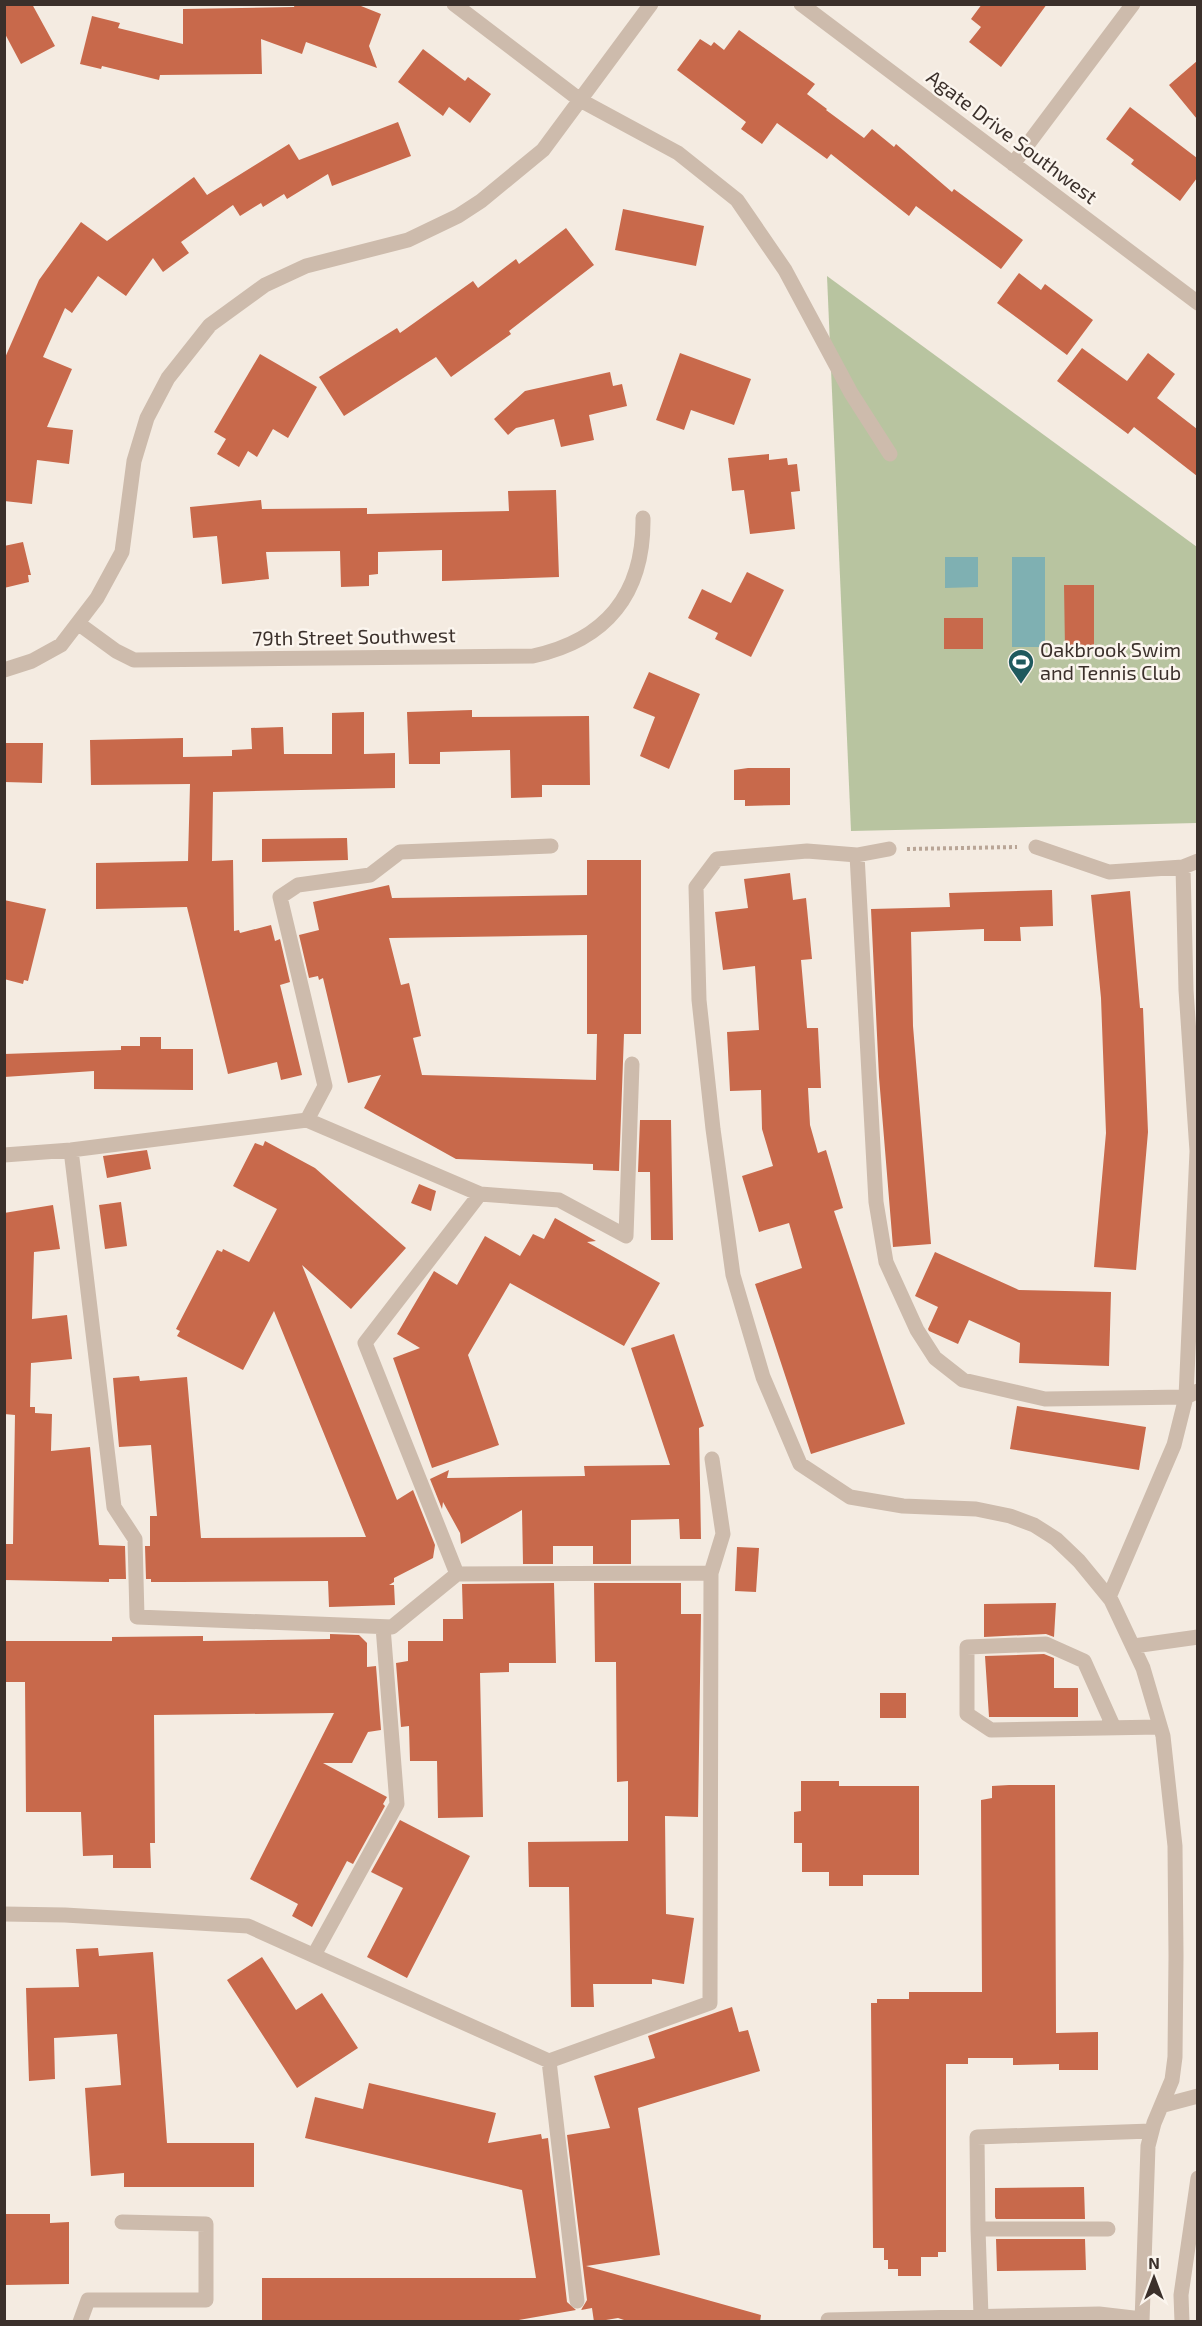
<svg xmlns="http://www.w3.org/2000/svg" width="1202" height="2326" viewBox="0 0 1202 2326" font-family="'Exo 2',sans-serif">
<rect width="100%" height="100%" fill="#f4ebe1"/>
<path fill="#b8c4a0" d="M 827,276 L 1197,547 L 1197,823 L 851,831 Z"/>
<path fill="#7fb0b2" d="M 945,557 L 978,557 L 978,587 L 945,588 Z
M 1012,557 L 1045,557 L 1045,647 L 1012,647 Z"/>
<path fill="#c8694b" fill-rule="evenodd" d="M 4,4 L 32,4 L 55,46 L 21,64 L 4,32 Z
M 295,4 L 356,4 L 381,14 L 369,46 L 377,68 L 306,42 L 302,54 L 261,39 L 262,74 L 160,75 L 159,80 L 102,66 L 101,69 L 80,64 L 92,16 L 120,23 L 118,28 L 183,44 L 183,9 L 294,7 Z
M 982,4 L 1047,4 L 1001,67 L 969,42 L 981,27 L 971,19 Z
M 739,30 L 815,84 L 807,94 L 827,109 L 826,110 L 864,138 L 872,129 L 894,147 L 896,144 L 952,192 L 954,189 L 1023,240 L 1001,269 L 916,206 L 909,216 L 831,154 L 827,159 L 777,123 L 762,144 L 741,129 L 746,122 L 677,70 L 700,39 L 711,46 L 714,42 L 724,50 Z
M 423,49 L 465,81 L 468,77 L 491,94 L 470,123 L 449,107 L 443,116 L 398,82 Z
M 1197,61 L 1197,119 L 1169,85 Z
M 1130,107 L 1197,158 L 1197,178 L 1180,201 L 1131,164 L 1134,160 L 1106,139 Z
M 398,122 L 411,156 L 332,186 L 328,174 L 287,199 L 284,194 L 263,207 L 261,203 L 240,216 L 233,205 L 181,242 L 189,253 L 163,272 L 153,258 L 126,296 L 98,276 L 72,313 L 65,308 L 43,357 L 72,369 L 47,427 L 73,430 L 69,464 L 37,460 L 32,504 L 4,501 L 4,360 L 39,280 L 81,222 L 107,241 L 194,177 L 207,195 L 289,144 L 299,160 Z
M 623,209 L 704,226 L 696,266 L 615,250 Z
M 566,228 L 594,265 L 509,331 L 511,334 L 451,377 L 436,357 L 344,416 L 319,377 L 397,328 L 400,333 L 473,281 L 478,288 L 516,259 L 519,264 Z
M 1019,273 L 1041,290 L 1045,284 L 1093,320 L 1067,355 L 997,303 Z
M 1082,348 L 1127,381 L 1148,353 L 1175,374 L 1157,398 L 1197,429 L 1197,476 L 1134,427 L 1128,434 L 1057,381 Z
M 680,353 L 751,379 L 734,425 L 691,410 L 684,430 L 656,420 Z
M 260,354 L 317,387 L 288,438 L 273,429 L 257,457 L 248,451 L 239,467 L 217,454 L 226,439 L 214,432 Z
M 610,372 L 613,386 L 622,384 L 627,406 L 589,415 L 594,440 L 561,447 L 554,419 L 516,428 L 508,435 L 494,419 L 525,391 Z
M 769,454 L 769,460 L 787,458 L 788,465 L 797,464 L 800,491 L 791,492 L 795,529 L 750,534 L 744,490 L 732,491 L 728,458 Z
M 556,490 L 559,577 L 442,581 L 442,550 L 378,552 L 378,574 L 369,575 L 369,586 L 341,587 L 340,551 L 266,552 L 269,579 L 222,584 L 217,536 L 193,538 L 190,507 L 261,500 L 262,509 L 367,508 L 367,514 L 509,511 L 508,491 Z
M 23,542 L 31,575 L 28,575 L 29,582 L 4,588 L 4,546 Z
M 747,572 L 784,590 L 751,657 L 715,639 L 718,633 L 688,618 L 702,589 L 731,603 Z
M 1064,585 L 1094,585 L 1094,649 L 1065,649 Z
M 944,618 L 983,618 L 983,649 L 944,649 Z
M 649,672 L 700,694 L 669,769 L 640,756 L 655,717 L 633,708 Z
M 472,710 L 472,717 L 589,716 L 590,785 L 542,785 L 542,797 L 511,798 L 510,750 L 440,752 L 440,764 L 409,764 L 407,712 Z
M 364,712 L 364,754 L 395,753 L 395,788 L 213,792 L 212,861 L 233,860 L 234,931 L 239,930 L 240,933 L 271,925 L 275,941 L 280,939 L 290,982 L 280,985 L 302,1075 L 281,1080 L 277,1062 L 228,1074 L 187,907 L 96,909 L 96,863 L 188,861 L 190,784 L 91,785 L 90,740 L 183,738 L 183,757 L 232,756 L 232,750 L 252,749 L 251,728 L 283,727 L 284,754 L 332,754 L 332,713 Z
M 4,743 L 43,743 L 42,783 L 4,782 Z
M 748,768 L 790,768 L 790,805 L 745,806 L 745,800 L 734,800 L 734,770 Z
M 347,838 L 348,860 L 262,862 L 262,839 Z
M 587,860 L 641,860 L 641,1034 L 624,1034 L 619,1171 L 593,1170 L 593,1164 L 456,1159 L 364,1108 L 381,1075 L 348,1083 L 323,978 L 319,980 L 318,976 L 309,978 L 299,935 L 319,930 L 313,902 L 389,885 L 392,898 L 587,895 ZM 587,935 L 587,1034 L 597,1034 L 596,1080 L 422,1075 L 413,1038 L 421,1036 L 409,983 L 401,985 L 389,938 Z
M 790,873 L 793,900 L 806,898 L 812,959 L 801,960 L 807,1028 L 818,1028 L 821,1088 L 808,1088 L 810,1125 L 818,1153 L 826,1150 L 843,1208 L 834,1211 L 905,1424 L 811,1454 L 755,1284 L 802,1268 L 789,1223 L 759,1232 L 742,1176 L 773,1166 L 762,1129 L 761,1090 L 730,1091 L 727,1032 L 759,1030 L 755,966 L 723,970 L 715,912 L 748,908 L 744,879 Z
M 1052,890 L 1053,926 L 1020,927 L 1021,941 L 984,941 L 984,929 L 911,932 L 913,1026 L 931,1244 L 893,1247 L 879,1077 L 871,909 L 950,907 L 949,893 Z
M 1130,891 L 1140,1008 L 1143,1008 L 1148,1132 L 1136,1270 L 1094,1267 L 1106,1133 L 1101,998 L 1091,895 Z
M 4,900 L 46,909 L 28,981 L 24,980 L 23,984 L 4,979 Z
M 140,1037 L 161,1037 L 161,1049 L 193,1049 L 193,1090 L 94,1089 L 94,1071 L 4,1077 L 4,1054 L 121,1050 L 121,1046 L 140,1046 Z
M 640,1120 L 671,1120 L 673,1240 L 651,1240 L 650,1172 L 638,1172 Z
M 265,1141 L 315,1168 L 406,1248 L 351,1309 L 302,1265 L 397,1500 L 413,1490 L 435,1545 L 433,1558 L 394,1578 L 394,1582 L 389,1585 L 394,1585 L 395,1605 L 329,1607 L 328,1581 L 181,1582 L 151,1582 L 151,1579 L 146,1579 L 145,1546 L 150,1546 L 150,1516 L 157,1516 L 151,1445 L 119,1447 L 113,1378 L 139,1376 L 140,1381 L 187,1377 L 201,1538 L 366,1537 L 274,1311 L 243,1370 L 177,1336 L 180,1331 L 176,1329 L 217,1250 L 222,1252 L 223,1249 L 249,1262 L 277,1209 L 233,1186 L 255,1143 L 263,1146 Z
M 147,1150 L 151,1169 L 107,1178 L 103,1156 Z
M 419,1184 L 436,1191 L 431,1211 L 411,1203 Z
M 121,1202 L 127,1246 L 105,1249 L 99,1205 Z
M 53,1205 L 60,1249 L 34,1252 L 32,1319 L 67,1315 L 72,1359 L 31,1363 L 30,1407 L 35,1407 L 35,1413 L 52,1414 L 51,1451 L 90,1447 L 99,1545 L 125,1546 L 126,1579 L 109,1579 L 109,1582 L 4,1580 L 4,1544 L 13,1544 L 15,1415 L 4,1414 L 4,1213 Z
M 555,1218 L 596,1241 L 587,1242 L 660,1283 L 624,1346 L 510,1283 L 468,1355 L 499,1445 L 432,1468 L 393,1358 L 420,1348 L 397,1334 L 434,1271 L 457,1285 L 485,1236 L 520,1256 L 533,1234 L 544,1239 Z
M 935,1252 L 1019,1290 L 1111,1292 L 1109,1366 L 1019,1363 L 1020,1343 L 969,1320 L 958,1344 L 929,1331 L 928,1329 L 938,1307 L 915,1296 Z
M 674,1334 L 704,1426 L 699,1428 L 701,1539 L 680,1539 L 679,1519 L 631,1520 L 631,1564 L 593,1564 L 593,1546 L 553,1546 L 553,1564 L 523,1564 L 522,1510 L 461,1544 L 460,1533 L 443,1502 L 442,1509 L 430,1479 L 449,1470 L 447,1478 L 585,1476 L 584,1466 L 670,1465 L 631,1348 Z
M 1017,1406 L 1146,1427 L 1139,1470 L 1010,1449 Z
M 737,1547 L 759,1548 L 756,1592 L 735,1591 Z
M 554,1583 L 556,1663 L 509,1663 L 509,1672 L 480,1673 L 483,1817 L 438,1818 L 437,1761 L 410,1761 L 409,1726 L 401,1727 L 396,1663 L 408,1661 L 408,1641 L 443,1641 L 443,1619 L 463,1619 L 462,1584 Z
M 594,1583 L 681,1583 L 681,1614 L 701,1614 L 698,1817 L 665,1816 L 666,1914 L 694,1918 L 684,1984 L 652,1979 L 652,1984 L 593,1984 L 594,2007 L 571,2007 L 569,1887 L 529,1887 L 528,1842 L 628,1841 L 628,1781 L 617,1782 L 616,1662 L 595,1662 Z
M 1056,1603 L 1054,1637 L 1046,1634 L 984,1637 L 984,1604 Z
M 330,1634 L 359,1635 L 367,1643 L 367,1667 L 376,1666 L 381,1730 L 368,1732 L 352,1763 L 323,1763 L 387,1797 L 383,1804 L 385,1806 L 353,1864 L 347,1861 L 312,1927 L 292,1916 L 298,1904 L 250,1879 L 334,1713 L 154,1715 L 155,1843 L 150,1843 L 151,1868 L 113,1868 L 113,1855 L 83,1856 L 81,1812 L 26,1812 L 25,1682 L 4,1682 L 4,1641 L 112,1641 L 112,1637 L 203,1636 L 203,1641 L 330,1639 Z
M 1044,1654 L 1054,1658 L 1054,1688 L 1078,1688 L 1078,1717 L 989,1717 L 985,1656 Z
M 880,1693 L 906,1693 L 906,1718 L 880,1718 Z
M 801,1781 L 839,1781 L 839,1786 L 919,1786 L 919,1875 L 863,1875 L 863,1886 L 829,1886 L 829,1872 L 802,1872 L 802,1843 L 794,1843 L 794,1812 L 801,1811 Z
M 1009,1785 L 1055,1785 L 1056,2033 L 1098,2032 L 1098,2070 L 1059,2070 L 1059,2064 L 1013,2065 L 1013,2058 L 968,2058 L 968,2064 L 946,2064 L 946,2252 L 938,2252 L 938,2257 L 921,2257 L 921,2276 L 898,2276 L 898,2269 L 888,2269 L 888,2260 L 884,2260 L 884,2248 L 873,2248 L 871,2003 L 877,2003 L 877,1999 L 909,1999 L 909,1992 L 982,1992 L 981,1800 L 992,1798 L 992,1786 Z
M 400,1820 L 470,1856 L 407,1978 L 367,1957 L 403,1888 L 371,1872 Z
M 98,1948 L 99,1956 L 153,1952 L 167,2143 L 254,2143 L 254,2187 L 124,2187 L 124,2173 L 91,2176 L 85,2088 L 121,2085 L 117,2034 L 54,2038 L 55,2079 L 29,2081 L 26,1988 L 79,1987 L 76,1949 Z
M 262,1957 L 296,2010 L 322,1993 L 358,2048 L 297,2088 L 227,1980 Z
M 732,2007 L 739,2032 L 748,2030 L 760,2071 L 638,2108 L 660,2255 L 586,2266 L 761,2315 L 760,2322 L 630,2322 L 618,2318 L 594,2322 L 592,2308 L 581,2310 L 587,2300 L 567,2135 L 610,2128 L 594,2076 L 655,2058 L 648,2036 Z
M 369,2083 L 496,2113 L 488,2143 L 541,2134 L 542,2139 L 548,2138 L 567,2302 L 576,2310 L 513,2321 L 262,2321 L 262,2278 L 536,2278 L 522,2190 L 305,2138 L 315,2097 L 363,2109 Z
M 1084,2187 L 1085,2219 L 996,2219 L 995,2217 L 995,2188 Z
M 4,2214 L 50,2214 L 50,2223 L 69,2222 L 69,2284 L 4,2285 Z
M 996,2239 L 1085,2239 L 1086,2270 L 997,2271 Z"/>
<g fill="none" stroke-linecap="round" stroke-linejoin="round">
<path stroke="#b9a596" stroke-width="4" stroke-dasharray="3 3" stroke-linecap="butt" d="M 907,849 L 1017,847"/>
<path stroke="#cdbbac" stroke-width="15" d="M 454,4 L 580,100 L 678,153 L 737,200 L 785,270 L 851,393 L 890,454
M 801,4 L 1198,303
M 1013,164 L 1133,4
M 79,624 L 116,651 L 134,660 L 533,656 C 607,640 644,593 643,518
M 4,670 L 32,661 L 61,645 L 97,598 L 122,552 L 134,461 L 147,418 L 168,378 L 210,325 L 265,285 L 306,266 L 408,240 L 458,216 L 481,201 L 543,150 L 651,4
M 1036,847 L 1109,872 L 1183,867 L 1198,861
M 889,849 L 857,855 L 807,851 L 717,859 L 696,887 L 699,1000 L 713,1129 L 733,1275 L 763,1377 L 800,1464 L 850,1497 L 903,1506 L 976,1509 L 1010,1516 L 1034,1525 L 1056,1539 L 1079,1561 L 1111,1600 L 1143,1668 L 1163,1736 L 1175,1846 L 1176,1956 L 1175,2057 L 1172,2080 L 1154,2123 L 1148,2146 L 1142,2322
M 857,855 L 876,1202 L 886,1262 L 917,1330 L 935,1358 L 963,1380 L 1045,1399 L 1186,1397 L 1197,1151 L 1186,990 L 1183,867
M 307,1120 L 325,1086 L 280,897 L 298,885 L 370,875 L 400,852 L 551,846
M 71,1150 L 114,1507 L 135,1539 L 137,1617 L 392,1627 L 457,1574
M 4,1155 L 71,1150 L 307,1120 L 480,1194 L 559,1200 L 626,1236 L 632,1064
M 711,1573 L 723,1534 L 712,1459
M 1109,1597 L 1174,1445 L 1186,1397 L 1198,1391
M 1134,1646 L 1198,1637
M 1114,1728 L 1084,1661 L 1046,1644 L 967,1647 L 967,1714 L 991,1730 L 1160,1727
M 4,1914 L 65,1915 L 248,1926 L 549,2061 L 710,2003 L 711,1573 L 457,1574 L 365,1343 L 480,1194
M 314,1955 L 397,1804 L 383,1627
M 549,2061 L 577,2301
M 1164,2105 L 1198,2096
M 978,2229 L 977,2137 L 1151,2131
M 981,2316 L 978,2229 L 1108,2229
M 828,2320 L 1099,2314 L 1142,2319
M 80,2322 L 88,2300 L 206,2300 L 206,2224 L 122,2222
M 1182,2322 L 1181,2295 L 1198,2178"/>
</g>
<defs>
<g id="stadium-pin" transform="scale(1.35)"><path d="M0 17L-7.5 6A9.5 9.5 0 1 1 7.5 6Z" fill="#1f5a5e" stroke="#fbf5ee"/><path d="M0-5a6.5 5 0 1 0 0 10a6.5 5 0 1 0 0-10ZM-3.5-1.8h7v3.6h-7Z" fill="#fff"/></g>
</defs>
<g fill-rule="evenodd">
<use href="#stadium-pin" x="1021" y="662"/>
</g>
<g text-anchor="middle" stroke-width="5" stroke-linejoin="round" paint-order="stroke">
<g font-size="20" fill="#3b302b" stroke="#fbf5ee">
<text transform="translate(1012 137) rotate(37)" y="7">Agate Drive Southwest</text>
<text transform="translate(354 637) rotate(-1)" y="7">79th Street Southwest</text>
</g>
<g font-size="20" fill="#3b302b" stroke="#fbf5ee" text-anchor="start">
<text x="1040" y="657">Oakbrook Swim<tspan x="1040" dy="23">and Tennis Club</tspan></text>
</g>
</g>
<rect width="1202" height="2326" fill="none" stroke="#3b302b" stroke-width="12"/>
<g transform="translate(1154 2278)" stroke="#fbf5ee" stroke-width="4.5" paint-order="stroke">
<path d="M0-4.5L10 22L0 15L-10 22Z" fill="#3b302b"/>
<text y="-9" font-size="16" font-weight="bold" text-anchor="middle" fill="#3b302b">N</text>
</g>
</svg>
